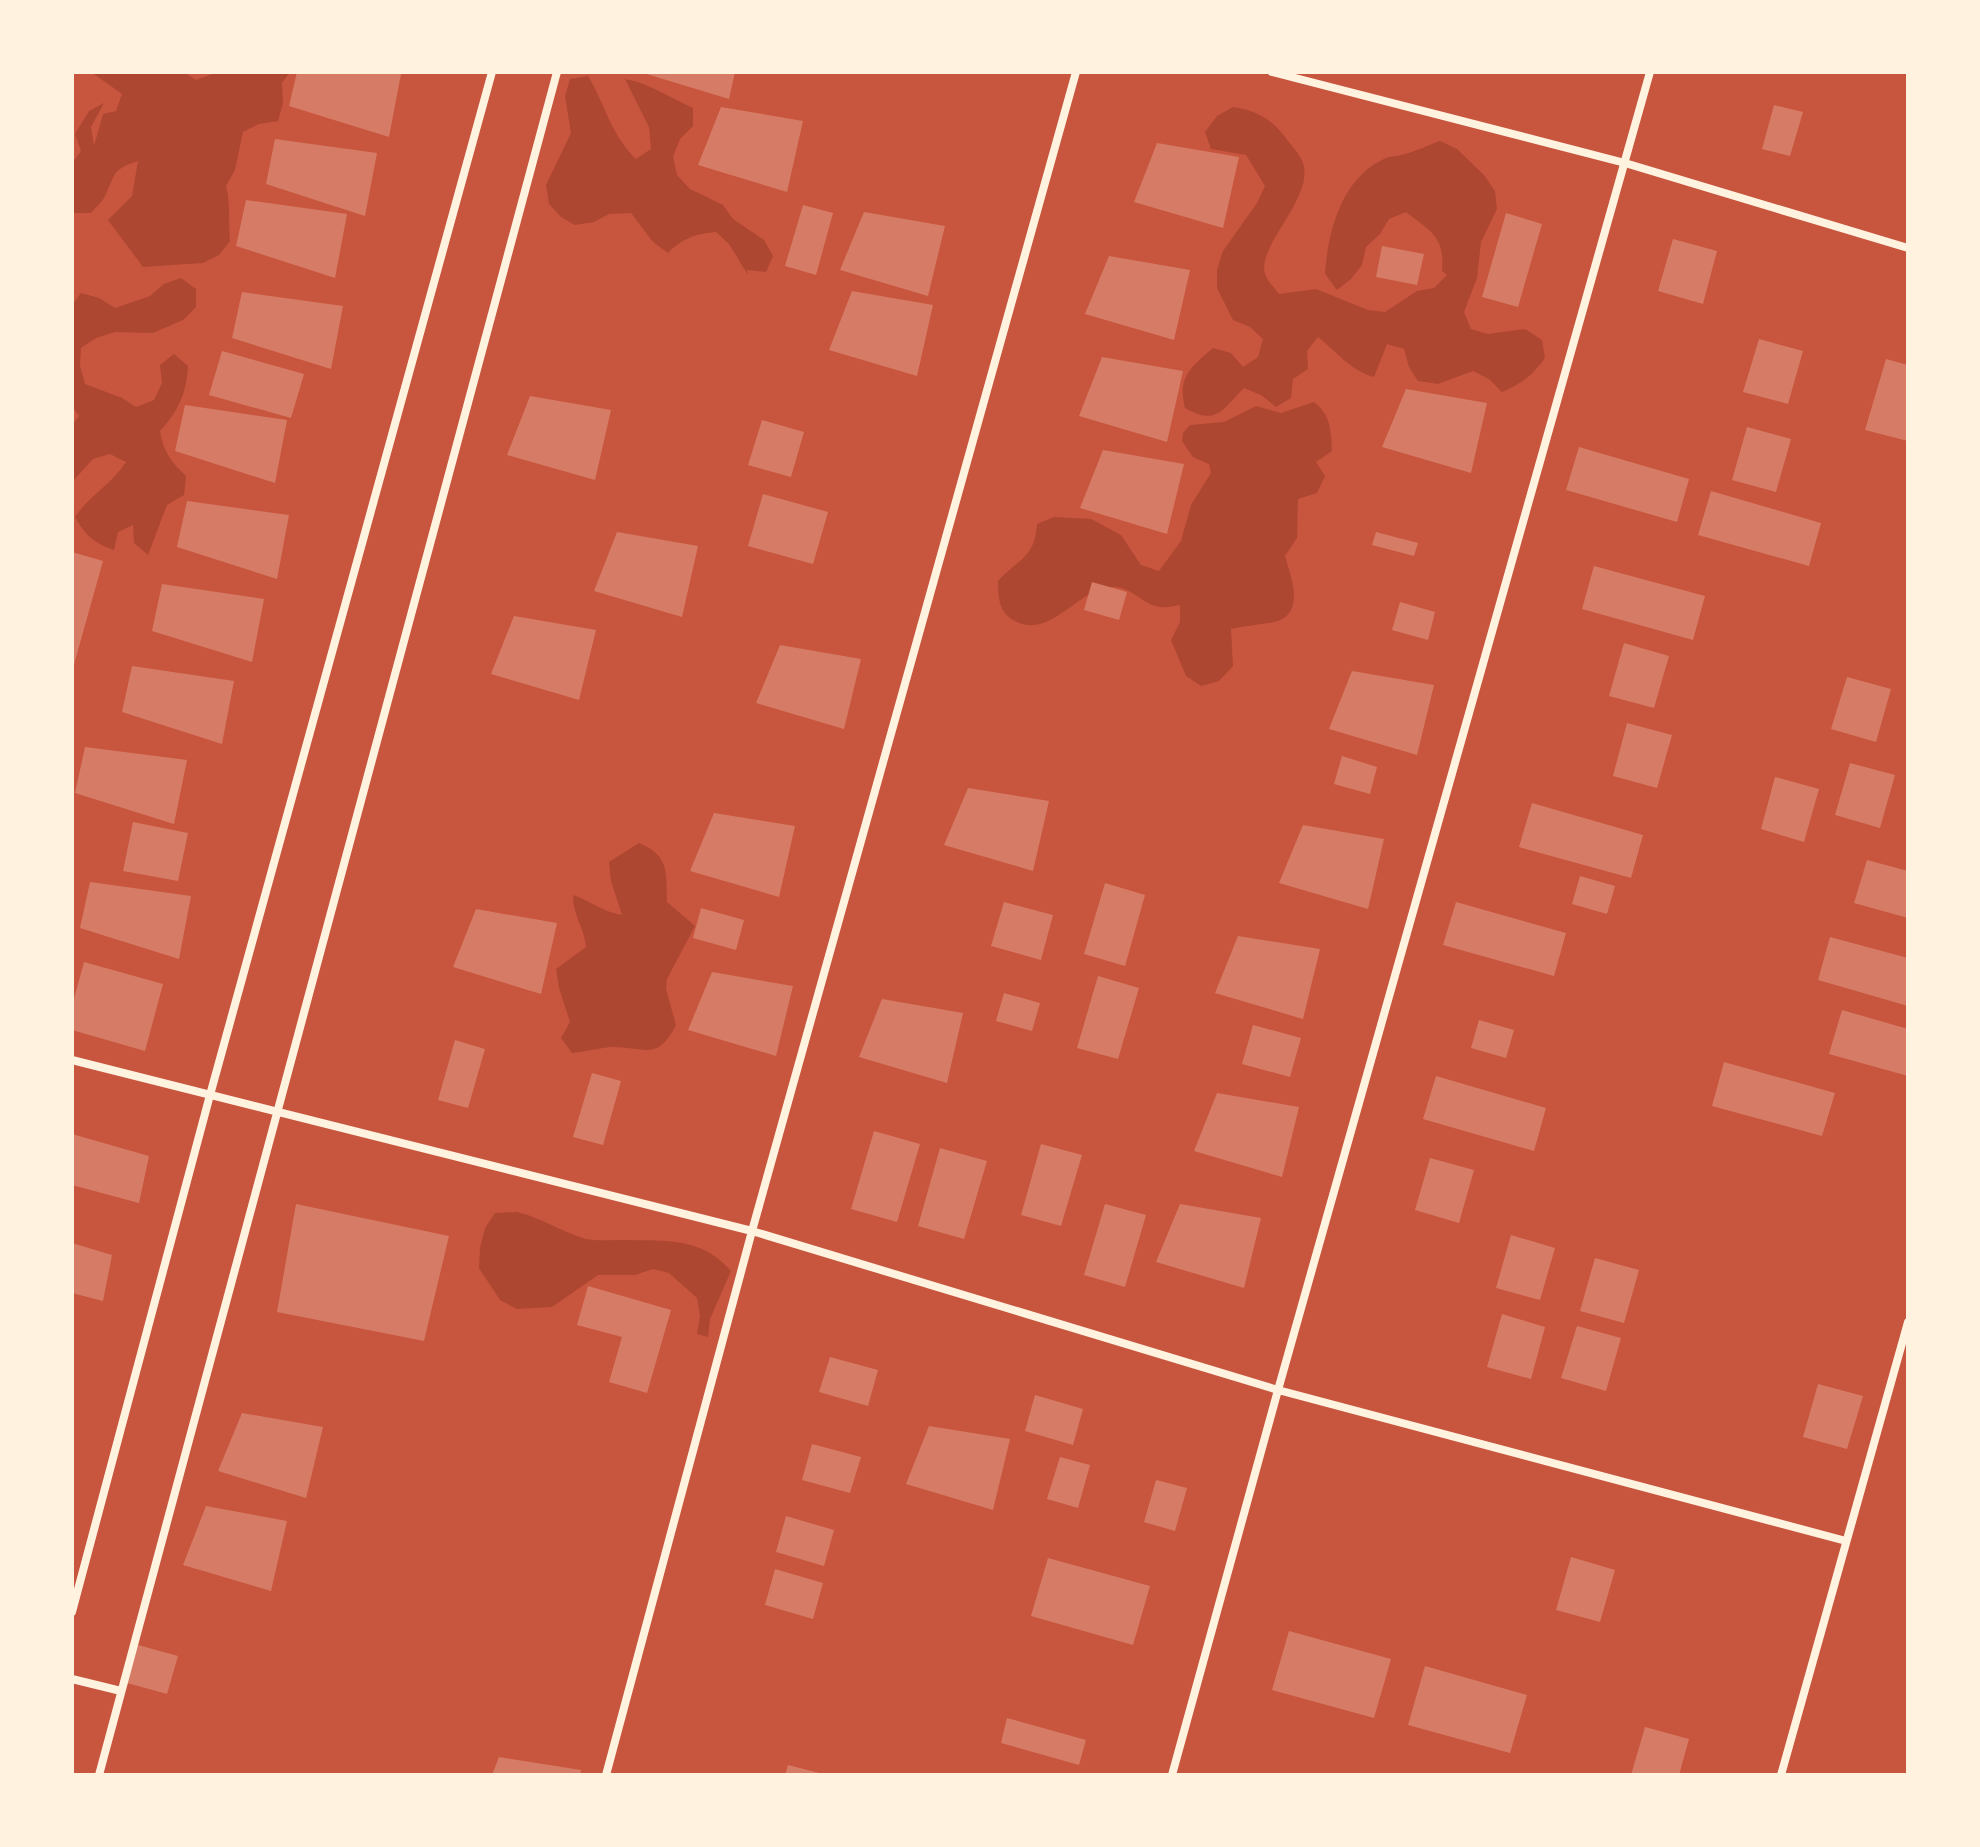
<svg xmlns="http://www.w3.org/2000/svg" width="1980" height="1847" viewBox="0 0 1980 1847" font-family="Cabin,sans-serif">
<rect width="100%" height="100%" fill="#c8553d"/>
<path fill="#ae4732" d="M 91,72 L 184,72 L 196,80 L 218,72 L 290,72 L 282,83 L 283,103 L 278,121 L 259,124 L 243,132 L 235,170 L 226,186 C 231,205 228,222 230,241 L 219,255 L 203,263 L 143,267 L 108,220 L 132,196 L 138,161 C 110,170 116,175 104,198 C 101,203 95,208 91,213 L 72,213 L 72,163 L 81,151 L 75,134 L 89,111 L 104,103 L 91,127 L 94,146 L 103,114 L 116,111 L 122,94 Z
M 588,76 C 605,104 611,135 636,159 L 651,149 L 649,127 L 625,79 C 649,83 670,98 693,108 L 693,126 L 680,139 L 673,157 L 677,175 L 690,189 L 723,205 L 733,219 L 764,240 L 773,256 L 766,272 L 747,270 L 748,275 L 729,244 L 716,232 C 695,234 683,238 668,253 L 653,242 L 631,213 L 609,214 L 594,222 L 575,225 L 561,217 L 549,204 L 546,185 L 571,133 L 565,96 L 570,79 Z
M 1233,107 C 1254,110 1271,118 1285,137 C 1290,144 1300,154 1303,163 C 1313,193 1271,233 1265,261 C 1261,275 1271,284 1279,294 L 1316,289 L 1368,310 L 1385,312 L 1417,291 L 1434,288 L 1447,275 L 1442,271 C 1445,236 1431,232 1406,212 L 1389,219 L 1380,234 L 1366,247 L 1362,265 L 1351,279 L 1337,290 L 1325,274 C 1328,230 1342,177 1386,158 C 1392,156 1399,156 1405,154 C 1417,151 1428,145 1440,141 L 1457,149 L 1484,175 L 1495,191 L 1497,209 L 1481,242 L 1477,278 L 1464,312 L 1471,329 L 1488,334 L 1525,329 L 1542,340 L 1545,358 C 1533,375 1521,384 1502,392 L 1489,379 L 1473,371 L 1438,384 L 1418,381 L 1409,367 L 1404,349 L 1387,344 L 1374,377 C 1351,371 1337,352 1318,337 L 1307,351 L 1308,369 L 1293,379 L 1291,398 L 1276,407 L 1261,395 L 1244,388 C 1222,410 1217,426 1185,408 C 1177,377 1191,367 1213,348 L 1231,353 L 1243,367 L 1258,357 L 1263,339 L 1250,327 L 1233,320 L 1217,288 L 1217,270 L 1223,251 L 1257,203 L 1265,186 L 1246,155 L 1211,149 L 1205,132 L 1217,116 Z
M 181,278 L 196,289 L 196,307 L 183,320 L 153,333 L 115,332 L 96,338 L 81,348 L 80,366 L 85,384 L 122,398 L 136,407 L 154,400 L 162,383 L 160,365 L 174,354 L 188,366 C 187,392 178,412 160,431 C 163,451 171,462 186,476 L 184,495 L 167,505 L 148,555 L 134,543 L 133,525 L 118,532 L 114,550 C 94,543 85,535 75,517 C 91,494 111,485 126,462 L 110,454 L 93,459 L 72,482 L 72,425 L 79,416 L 72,406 L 72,305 L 81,293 L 99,298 L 115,308 L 150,296 L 164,284 Z
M 1314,402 C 1331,415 1331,431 1332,451 L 1316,462 L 1325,476 L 1317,493 L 1298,499 L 1297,538 L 1285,556 C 1292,580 1307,618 1269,623 C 1256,625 1244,626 1231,629 L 1233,666 L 1219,681 L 1201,686 L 1186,676 L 1171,640 L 1180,622 L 1180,605 C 1174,606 1167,608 1161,607 C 1141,605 1133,586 1111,587 C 1079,588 1052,638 1017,622 C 999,614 998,599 998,581 C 1018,559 1035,558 1037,524 L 1054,517 L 1091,519 L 1121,535 L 1141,565 L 1159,571 L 1181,541 L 1191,505 L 1211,473 L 1209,464 L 1193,457 L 1182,441 L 1183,433 L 1190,425 L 1224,422 L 1256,406 L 1281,413 Z
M 639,843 C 670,856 666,873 667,902 L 695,926 L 667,979 L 666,989 L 676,1025 C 657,1063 643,1046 611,1047 C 598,1048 585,1052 572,1053 L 561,1038 L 570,1022 L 559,988 L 556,969 L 586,947 C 584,926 573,917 573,895 C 591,901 603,912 622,915 L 611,881 L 609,862 Z
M 517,1212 C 542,1218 562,1232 586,1239 C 596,1241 607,1240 617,1240 C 660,1241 701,1235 731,1271 L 710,1319 L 708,1337 L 697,1334 L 700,1316 L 697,1298 L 669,1273 L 653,1269 L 635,1275 L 598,1275 L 552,1307 L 517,1309 L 500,1300 L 479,1268 L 480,1248 L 485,1228 L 495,1213 Z"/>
<path fill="#d67c66" d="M 297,72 L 401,74 L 389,137 L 289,106 Z
M 640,72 L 735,72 L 729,99 Z
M 1774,105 L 1803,112 L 1790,156 L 1762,149 Z
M 721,107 L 803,121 L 787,192 L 698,165 Z
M 275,139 L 377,153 L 365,216 L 266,184 Z
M 1157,143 L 1239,157 L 1223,228 L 1134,202 Z
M 246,200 L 347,214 L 335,278 L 236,246 Z
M 803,205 L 833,213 L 816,275 L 785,266 Z
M 864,212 L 945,226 L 928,296 L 840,270 Z
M 1506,213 L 1542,224 L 1518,307 L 1482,297 Z
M 1673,239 L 1717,251 L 1703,304 L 1658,291 Z
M 1382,246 L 1424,254 L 1417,285 L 1376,277 Z
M 1109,256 L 1190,270 L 1174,340 L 1085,314 Z
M 852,291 L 933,305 L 917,376 L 829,350 Z
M 242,292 L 343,306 L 331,369 L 232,338 Z
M 1759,339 L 1803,351 L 1788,404 L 1743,392 Z
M 222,351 L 304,374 L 291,418 L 209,395 Z
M 1102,357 L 1183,371 L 1167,442 L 1079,416 Z
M 1886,359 L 1908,365 L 1908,441 L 1865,430 Z
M 1406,389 L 1487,403 L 1471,473 L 1382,447 Z
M 530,396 L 611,410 L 595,480 L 507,455 Z
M 185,405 L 287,420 L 275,483 L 175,451 Z
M 762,420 L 804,432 L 791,477 L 748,465 Z
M 1747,427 L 1791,439 L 1776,492 L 1732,480 Z
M 1579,447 L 1689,479 L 1677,522 L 1566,490 Z
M 1103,450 L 1184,464 L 1167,534 L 1080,508 Z
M 1711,491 L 1821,523 L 1809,566 L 1698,535 Z
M 763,494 L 828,512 L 813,564 L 748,546 Z
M 187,501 L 289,515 L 277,579 L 177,547 Z
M 617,532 L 698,546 L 682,617 L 594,591 Z
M 1376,532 L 1418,543 L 1414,556 L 1372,545 Z
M 72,552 L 103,561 L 73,668 L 72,668 Z
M 1594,566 L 1705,596 L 1693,640 L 1582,609 Z
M 1092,582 L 1127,592 L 1119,620 L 1084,610 Z
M 162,584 L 264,599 L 252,662 L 152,631 Z
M 1400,602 L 1435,612 L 1428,640 L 1392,630 Z
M 514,616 L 596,630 L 579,700 L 491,674 Z
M 1624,643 L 1669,656 L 1654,708 L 1609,696 Z
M 780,645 L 861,659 L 844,729 L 756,703 Z
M 132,666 L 234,681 L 222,744 L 122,712 Z
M 1352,671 L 1434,685 L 1417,755 L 1329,729 Z
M 1847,677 L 1891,689 L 1876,742 L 1831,729 Z
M 1627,723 L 1672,735 L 1657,788 L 1613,776 Z
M 85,747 L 187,760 L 174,824 L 75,793 Z
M 1342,756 L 1377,767 L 1370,794 L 1334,784 Z
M 1850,763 L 1895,775 L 1880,828 L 1835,815 Z
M 1775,777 L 1819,789 L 1804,842 L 1761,829 Z
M 968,788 L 1049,801 L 1033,871 L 944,845 Z
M 1532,803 L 1643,835 L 1631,878 L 1519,847 Z
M 714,813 L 795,826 L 779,897 L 690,871 Z
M 133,822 L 188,833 L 178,881 L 123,871 Z
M 1303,825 L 1384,839 L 1368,909 L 1279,883 Z
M 1867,860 L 1908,871 L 1908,918 L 1854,903 Z
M 1580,876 L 1615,886 L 1607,914 L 1572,904 Z
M 90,882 L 191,896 L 179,959 L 80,928 Z
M 1105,883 L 1145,895 L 1125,966 L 1084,954 Z
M 1004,902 L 1053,915 L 1041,960 L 991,946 Z
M 1456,902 L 1566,933 L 1554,976 L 1443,945 Z
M 701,908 L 744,920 L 736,950 L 693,938 Z
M 476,909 L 557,923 L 541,994 L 453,967 Z
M 1238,936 L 1320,949 L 1303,1019 L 1215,993 Z
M 1830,937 L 1908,958 L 1908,1006 L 1818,980 Z
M 84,962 L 163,984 L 145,1051 L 72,1030 L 72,1006 Z
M 712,972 L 793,986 L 776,1056 L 688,1030 Z
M 1098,976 L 1139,988 L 1118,1059 L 1077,1048 Z
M 1004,993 L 1040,1003 L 1032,1031 L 996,1021 Z
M 882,999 L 963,1013 L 947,1083 L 859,1057 Z
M 1842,1010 L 1908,1029 L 1908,1076 L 1829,1054 Z
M 1479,1020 L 1514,1030 L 1506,1058 L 1471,1048 Z
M 1253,1025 L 1301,1038 L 1290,1077 L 1242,1064 Z
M 455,1040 L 485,1049 L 468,1108 L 438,1100 Z
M 1724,1062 L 1835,1093 L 1822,1136 L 1712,1106 Z
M 592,1073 L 621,1081 L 603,1145 L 573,1137 Z
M 1436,1076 L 1546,1108 L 1534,1151 L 1423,1119 Z
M 1217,1093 L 1299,1107 L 1282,1177 L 1194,1151 Z
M 874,1131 L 920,1144 L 897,1222 L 851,1209 Z
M 72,1134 L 149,1156 L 139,1203 L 72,1185 Z
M 1041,1144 L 1082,1155 L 1061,1226 L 1021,1215 Z
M 940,1148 L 987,1161 L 964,1239 L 918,1226 Z
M 1430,1158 L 1474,1170 L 1459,1223 L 1415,1210 Z
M 296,1204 L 449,1236 L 424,1341 L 277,1312 Z
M 1105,1204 L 1146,1215 L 1125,1287 L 1084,1275 Z
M 1180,1204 L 1261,1218 L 1244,1288 L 1156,1262 Z
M 1511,1235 L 1555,1248 L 1540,1300 L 1496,1288 Z
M 72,1243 L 112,1255 L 103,1301 L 72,1293 Z
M 1595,1258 L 1639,1270 L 1624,1323 L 1580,1311 Z
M 588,1286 L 671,1310 L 647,1393 L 609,1382 L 622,1337 L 577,1325 Z
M 1502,1314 L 1545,1327 L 1531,1379 L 1487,1367 Z
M 1577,1326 L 1621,1338 L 1606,1391 L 1561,1378 Z
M 830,1357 L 878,1370 L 868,1406 L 819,1392 Z
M 1818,1384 L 1863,1396 L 1847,1449 L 1803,1437 Z
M 1035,1395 L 1083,1409 L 1073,1445 L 1025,1431 Z
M 242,1413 L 323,1427 L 306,1498 L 218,1471 Z
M 929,1426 L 1010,1439 L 993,1510 L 906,1484 Z
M 812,1444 L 861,1457 L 850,1493 L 802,1480 Z
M 1060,1457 L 1090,1465 L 1078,1508 L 1047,1499 Z
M 1156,1480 L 1187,1488 L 1175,1531 L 1144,1522 Z
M 206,1506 L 287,1521 L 271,1591 L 183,1565 Z
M 786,1516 L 834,1530 L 824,1566 L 776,1552 Z
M 1571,1557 L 1615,1570 L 1600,1622 L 1556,1610 Z
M 1048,1558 L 1150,1586 L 1133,1645 L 1031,1616 Z
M 775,1569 L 823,1583 L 813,1619 L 765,1605 Z
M 1289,1631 L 1391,1659 L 1374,1718 L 1272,1690 Z
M 138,1645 L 178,1656 L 167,1694 L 127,1683 Z
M 1425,1666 L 1527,1695 L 1510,1753 L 1408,1725 Z
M 1007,1718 L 1086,1740 L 1079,1765 L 1001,1743 Z
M 1645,1727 L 1689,1739 L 1679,1775 L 1631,1775 Z
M 499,1757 L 581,1770 L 580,1775 L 492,1775 Z
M 788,1765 L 823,1774 L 823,1775 L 785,1775 Z"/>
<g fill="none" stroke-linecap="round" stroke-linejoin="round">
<path stroke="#fff3e0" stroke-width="8" d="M 1272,72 L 1625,163 L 1908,248
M 72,1060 L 752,1231 L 1278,1390 L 1846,1541
M 72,1612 L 210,1095 L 492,72
M 72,1679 L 121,1691
M 99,1775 L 557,72
M 606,1775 L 752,1231 L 1076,72
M 1172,1775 L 1278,1390 L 1650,72
M 1781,1775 L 1908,1322"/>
</g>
<rect width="1980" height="1847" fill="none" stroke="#fff3e0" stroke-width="148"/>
</svg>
